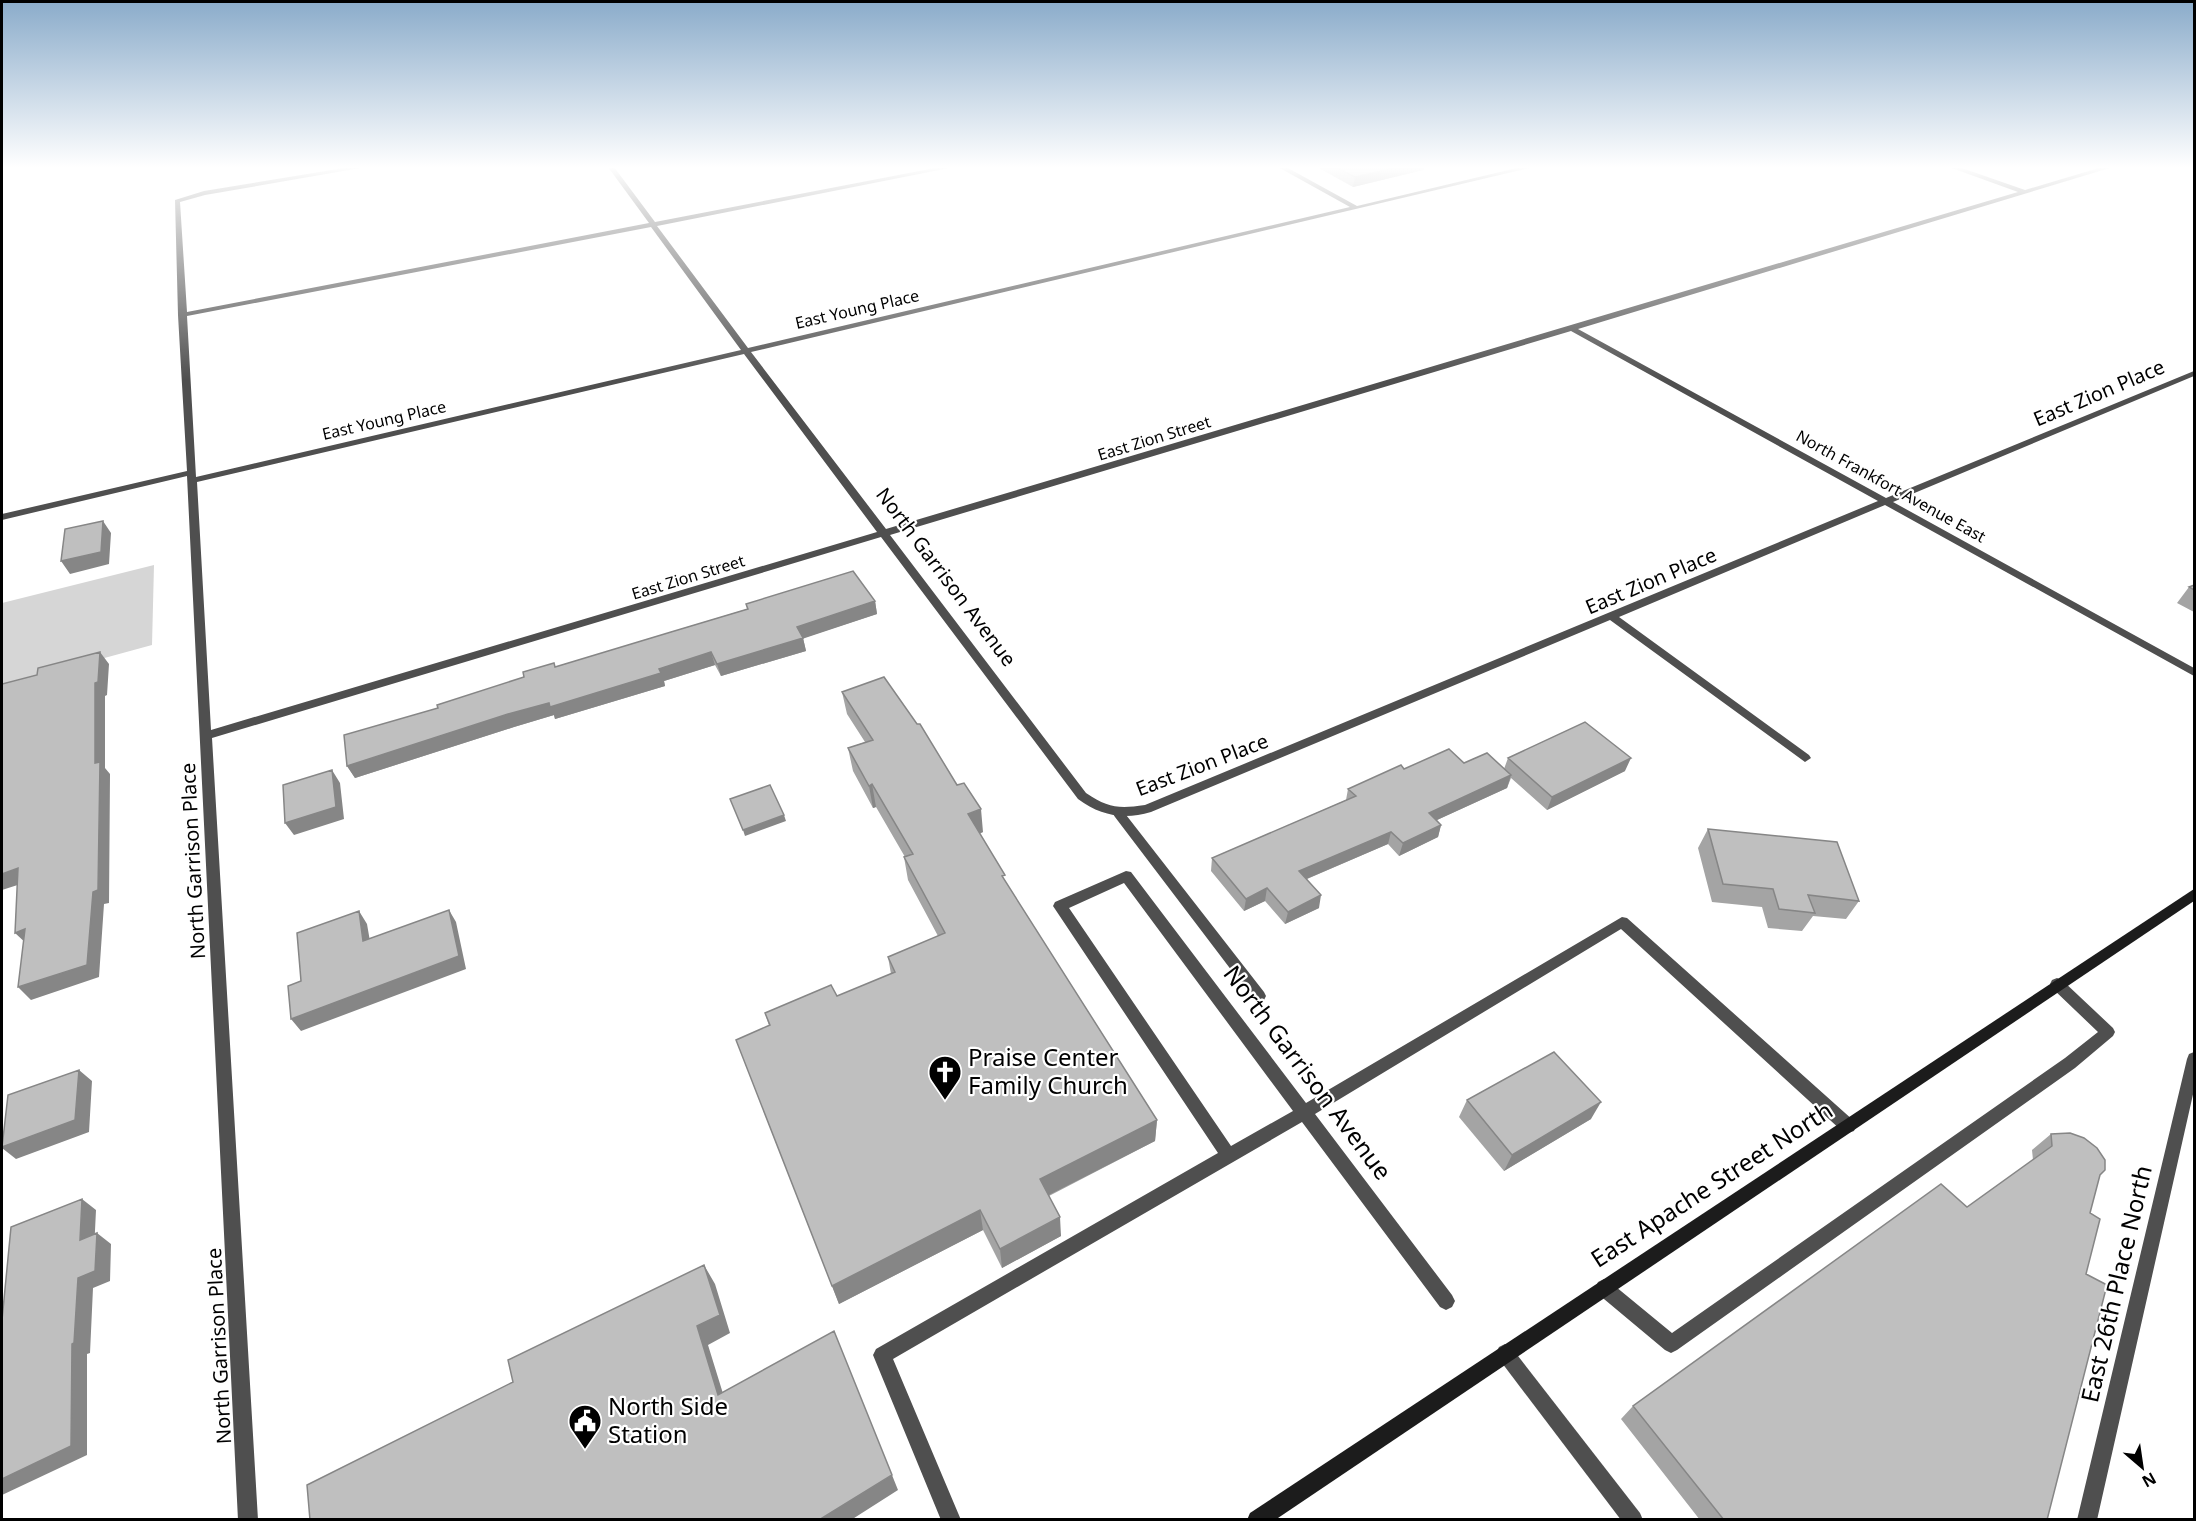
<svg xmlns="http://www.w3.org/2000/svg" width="2196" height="1521" viewBox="0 0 2196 1521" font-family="'Noto Sans',sans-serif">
<rect width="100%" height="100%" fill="#fff"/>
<path fill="#d6d6d6" d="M 154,565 L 152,645 L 2,686 L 2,603 Z"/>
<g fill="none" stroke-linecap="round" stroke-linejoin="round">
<path fill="#4f4f4f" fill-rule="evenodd" d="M 1119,809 L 1123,811 L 1264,992 L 1266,996 L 1264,1000 L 1259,1002 L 1254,1000 L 1115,817 L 1113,814 L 1115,811 Z
M 1126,871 L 1131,872 L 1306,1103 L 1622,917 L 1627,918 L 1854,1121 L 1856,1126 L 1854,1131 L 1848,1133 L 1842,1131 L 1621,929 L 1315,1114 L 1452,1295 L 1455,1301 L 1452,1307 L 1446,1310 L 1440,1307 L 1302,1122 L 893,1359 L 961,1520 L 941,1520 L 873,1355 L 876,1349 L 1218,1153 L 1053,906 L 1055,902 ZM 1124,883 L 1293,1111 L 1231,1146 L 1069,908 Z
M 2057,978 L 2062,980 L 2113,1028 L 2115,1032 L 2113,1036 L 2075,1068 L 1677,1350 L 1671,1353 L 1665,1350 L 1598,1294 L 1595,1288 L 1598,1282 L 1604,1279 L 1610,1282 L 1672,1333 L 2065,1058 L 2098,1032 L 2052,988 L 2050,984 L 2052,980 Z"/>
<path fill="#4f4f4f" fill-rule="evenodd" d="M 350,167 L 366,167 L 205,195 L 180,202 L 187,312 L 649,223 L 608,167 L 614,167 L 655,222 L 940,167 L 954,167 L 657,226 L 748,348 L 1350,207 L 1278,167 L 1286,167 L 1357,206 L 1521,167 L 1533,167 L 751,352 L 886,529 L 2018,192 L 1949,167 L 1959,167 L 2025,190 L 2102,167 L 2113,167 L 1578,329 L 1886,498 L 2194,371 L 2194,376 L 1893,502 L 2194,668 L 2194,676 L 1885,505 L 1619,617 L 1809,755 L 1811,758 L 1805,762 L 1610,620 L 1151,812 C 1124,820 1101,816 1078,799 L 881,537 L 212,738 L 258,1520 L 238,1520 L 187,476 L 2,520 L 2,514 L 187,471 L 178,315 L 175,200 L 204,191 ZM 651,227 L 741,350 L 196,477 L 187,316 ZM 1571,331 L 1878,501 L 1145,805 C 1119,809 1108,808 1086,793 L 890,535 ZM 744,354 L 877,532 L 211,730 L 197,482 Z
M 2194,1052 L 2194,1090 L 2097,1520 L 2077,1520 L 2187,1059 L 2189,1054 Z"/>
<path fill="#4f4f4f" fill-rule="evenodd" d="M 1505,1344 L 1511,1347 L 1640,1513 L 1643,1520 L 1621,1520 L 1499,1359 L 1496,1353 L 1499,1347 Z"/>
<path fill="#1c1c1c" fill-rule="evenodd" d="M 2194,889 L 2194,901 L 1275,1520 L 1247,1520 L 1250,1513 Z"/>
</g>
<path fill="#a4a4a4" d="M 1317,167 L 1424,167 L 1423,170 L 1353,187 Z
M 2194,585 L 2194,612 L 2177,603 L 2189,587 Z
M 875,601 L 877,614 L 803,638 L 806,651 L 721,676 L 715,665 L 664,681 L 665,686 L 555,719 L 554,715 L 514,727 L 355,778 L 347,766 L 438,708 L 555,667 L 747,609 L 746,604 Z
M 842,692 L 983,832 L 979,834 L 1005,881 L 1157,1120 L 1155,1141 L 1049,1196 L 1061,1236 L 1002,1268 L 983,1230 L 839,1304 L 736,1040 L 769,1026 L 765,1013 L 837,996 L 891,974 L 888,957 L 938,936 L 908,880 L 904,857 L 905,857 L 876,807 L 873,808 L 853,771 L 848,748 L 865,742 L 847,714 Z
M 1508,758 L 1625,771 L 1547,810 L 1511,778 L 1507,788 L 1437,820 L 1441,825 L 1438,837 L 1399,856 L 1388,844 L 1307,879 L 1319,908 L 1285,924 L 1265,901 L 1244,911 L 1211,871 L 1212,858 L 1346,800 L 1348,789 L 1404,769 L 1464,763 L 1504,769 Z
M 1708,829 L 1859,901 L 1846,919 L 1813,916 L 1802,931 L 1768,928 L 1762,907 L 1712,902 L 1698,848 Z
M 1467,1100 L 1591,1119 L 1504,1171 L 1459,1117 Z
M 2051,1134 L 2100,1175 L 2090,1213 L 2086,1274 L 2047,1520 L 1700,1520 L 1621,1419 L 1633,1406 L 1967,1207 L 2033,1160 L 2032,1150 Z"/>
<path fill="#868686" d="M 1399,167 L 1424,167 L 1423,170 L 1353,187 L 1355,177 Z
M 103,521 L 111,533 L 109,564 L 70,574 L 61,561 Z
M 875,601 L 877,614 L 799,640 L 797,627 Z
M 803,638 L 806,651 L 721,676 L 717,664 Z
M 100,652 L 109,664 L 107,695 L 105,696 L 105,768 L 110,774 L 109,903 L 104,904 L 99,977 L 31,1000 L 18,987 L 95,763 L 95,683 Z
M 711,652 L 715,665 L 664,681 L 665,686 L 555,719 L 554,715 L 514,727 L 355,778 L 347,766 L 508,714 Z
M 1631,758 L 1625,771 L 1547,810 L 1552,797 Z
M 332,770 L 340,783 L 344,819 L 294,835 L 285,823 Z
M 1511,775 L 1507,788 L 1426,825 L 1429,813 Z
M 872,784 L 876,807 L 873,808 L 869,786 Z
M 981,809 L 983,832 L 970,837 L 968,814 Z
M 784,815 L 786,821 L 745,836 L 743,830 Z
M 1441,825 L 1438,837 L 1399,856 L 1403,843 Z
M 1391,832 L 1388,844 L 1297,883 L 1299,871 Z
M 18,868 L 30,881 L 2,890 L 2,874 Z
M 1267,888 L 1265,901 L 1244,911 L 1246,899 Z
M 1321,895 L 1319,908 L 1285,924 L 1288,912 Z
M 449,910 L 456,922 L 466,969 L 301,1031 L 291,1019 Z
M 359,911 L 367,924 L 372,953 L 363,941 Z
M 25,929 L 28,945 L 15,933 Z
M 79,1070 L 92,1081 L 89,1132 L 16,1159 L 2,1148 Z
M 1601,1102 L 1591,1119 L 1504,1171 L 1512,1155 Z
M 1157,1120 L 1155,1141 L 1041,1199 L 1040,1179 Z
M 82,1199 L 96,1210 L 94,1251 L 80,1240 Z
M 980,1210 L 983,1230 L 839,1304 L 832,1286 Z
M 1060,1217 L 1061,1236 L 1002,1268 L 1000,1249 Z
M 97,1233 L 111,1244 L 110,1281 L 93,1288 L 90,1353 L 87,1354 L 87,1455 L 2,1495 L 2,1479 L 72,1344 L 78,1278 Z
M 704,1265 L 715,1284 L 730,1333 L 708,1345 L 729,1413 L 718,1395 L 697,1326 Z
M 892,1475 L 898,1490 L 851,1520 L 819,1520 Z"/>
<path fill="#bfbfbf" stroke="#868686" stroke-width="1.5" d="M 1335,167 L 1399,167 L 1355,177 Z
M 103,521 L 101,552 L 61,561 L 65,529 Z
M 853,571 L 875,601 L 797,627 L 803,638 L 717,664 L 711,652 L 659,669 L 661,673 L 550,707 L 549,703 L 508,714 L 347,766 L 344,735 L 438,708 L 437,705 L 524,677 L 523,672 L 554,663 L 555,667 L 671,632 L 748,609 L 746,604 Z
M 2194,585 L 2194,590 L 2189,587 Z
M 100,652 L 98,682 L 95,683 L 95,763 L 100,762 L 98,890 L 93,892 L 87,965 L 18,987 L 25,929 L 15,933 L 18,868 L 2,874 L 2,684 L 37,675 L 38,668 Z
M 884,677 L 917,724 L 920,724 L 957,785 L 964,783 L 981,809 L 968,814 L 1005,875 L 1002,876 L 1157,1120 L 1040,1179 L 1060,1217 L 1000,1249 L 980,1210 L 832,1286 L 736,1040 L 770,1025 L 765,1013 L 831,985 L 837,996 L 895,972 L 888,957 L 945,933 L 904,857 L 913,854 L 872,784 L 869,786 L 848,748 L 873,740 L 842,692 Z
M 1585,722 L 1631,758 L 1552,797 L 1508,758 Z
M 1449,749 L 1464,763 L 1487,753 L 1511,775 L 1429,813 L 1441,825 L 1403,843 L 1391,832 L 1299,871 L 1321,895 L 1288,912 L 1267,888 L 1246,899 L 1212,858 L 1356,796 L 1348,789 L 1401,765 L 1404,769 Z
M 332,770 L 336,807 L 285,823 L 283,785 Z
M 770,785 L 784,815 L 743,830 L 730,799 Z
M 1708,829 L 1837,842 L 1859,901 L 1808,895 L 1815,913 L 1779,909 L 1773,889 L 1723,884 Z
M 449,910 L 459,956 L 291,1019 L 288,986 L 301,981 L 297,933 L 359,911 L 363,941 Z
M 1554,1052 L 1601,1102 L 1512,1155 L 1467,1100 Z
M 79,1070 L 75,1120 L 2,1147 L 8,1095 Z
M 2070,1133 L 2084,1138 L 2097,1148 L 2105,1160 L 2105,1170 L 2100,1175 L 2090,1213 L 2100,1219 L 2086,1274 L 2107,1285 L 2047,1520 L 1724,1520 L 1633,1406 L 1941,1184 L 1967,1207 L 2052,1146 L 2051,1134 Z
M 82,1199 L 80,1240 L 97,1233 L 95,1271 L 78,1278 L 74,1343 L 72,1344 L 71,1446 L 2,1479 L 2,1320 L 11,1227 Z
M 704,1265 L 720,1315 L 697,1326 L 718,1395 L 834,1331 L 892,1475 L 819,1520 L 310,1520 L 307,1485 L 513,1382 L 508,1360 Z"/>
<linearGradient id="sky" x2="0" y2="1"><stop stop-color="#8aabca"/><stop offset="0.44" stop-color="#fff"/><stop offset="1" stop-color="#fff" stop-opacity="0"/></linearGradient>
<rect width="2196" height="380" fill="url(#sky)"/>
<defs>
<g id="church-pin" transform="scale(1.725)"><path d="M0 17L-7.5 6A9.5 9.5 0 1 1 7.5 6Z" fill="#000" stroke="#fff"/><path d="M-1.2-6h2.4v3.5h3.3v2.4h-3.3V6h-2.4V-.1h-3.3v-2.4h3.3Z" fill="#fff"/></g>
<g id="civic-pin" transform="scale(1.725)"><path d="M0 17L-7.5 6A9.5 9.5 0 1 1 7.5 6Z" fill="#000" stroke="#fff"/><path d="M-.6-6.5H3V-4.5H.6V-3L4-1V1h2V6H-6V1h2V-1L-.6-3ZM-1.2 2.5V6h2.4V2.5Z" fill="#fff"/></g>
</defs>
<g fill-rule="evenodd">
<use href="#church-pin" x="945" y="1072"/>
<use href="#civic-pin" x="585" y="1421"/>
</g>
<g text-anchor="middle" stroke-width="4.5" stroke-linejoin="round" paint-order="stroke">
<g font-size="16" fill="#000" stroke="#fff">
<text transform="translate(857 309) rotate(-13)" y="6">East Young Place</text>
<text transform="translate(384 420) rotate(-13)" y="6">East Young Place</text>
<text transform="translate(1154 438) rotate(-17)" y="6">East Zion Street</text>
<text transform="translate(1891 486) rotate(29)" y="6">North Frankfort Avenue East</text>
<text transform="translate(688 577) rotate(-17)" y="6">East Zion Street</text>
</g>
<g font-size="20" fill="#000" stroke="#fff">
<text transform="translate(2099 393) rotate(-23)" y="7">East Zion Place</text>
<text transform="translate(946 577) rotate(53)" y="7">North Garrison Avenue</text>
<text transform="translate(1651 581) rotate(-23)" y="7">East Zion Place</text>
<text transform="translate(1202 765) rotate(-21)" y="7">East Zion Place</text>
<text transform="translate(193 861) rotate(-93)" y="7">North Garrison Place</text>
<text transform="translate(219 1346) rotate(-93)" y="7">North Garrison Place</text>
</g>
<g font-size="24" fill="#000" stroke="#fff" text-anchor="start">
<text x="968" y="1066">Praise Center<tspan x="968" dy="28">Family Church</tspan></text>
<text x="608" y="1415">North Side<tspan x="608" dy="28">Station</tspan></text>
</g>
<g font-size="24" fill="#000" stroke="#fff">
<text transform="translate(1307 1073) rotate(53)" y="8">North Garrison Avenue</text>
<text transform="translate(1712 1185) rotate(-33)" y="8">East Apache Street North</text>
<text transform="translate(2117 1284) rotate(-77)" y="8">East 26th Place North</text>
</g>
</g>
<rect width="2196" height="1521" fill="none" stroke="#000000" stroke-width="6"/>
<g transform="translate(2142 1467) rotate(151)" stroke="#ffffff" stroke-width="4.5" paint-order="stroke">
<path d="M0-4.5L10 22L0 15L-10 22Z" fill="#000000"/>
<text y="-9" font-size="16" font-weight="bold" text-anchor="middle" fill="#000000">N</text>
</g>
</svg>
